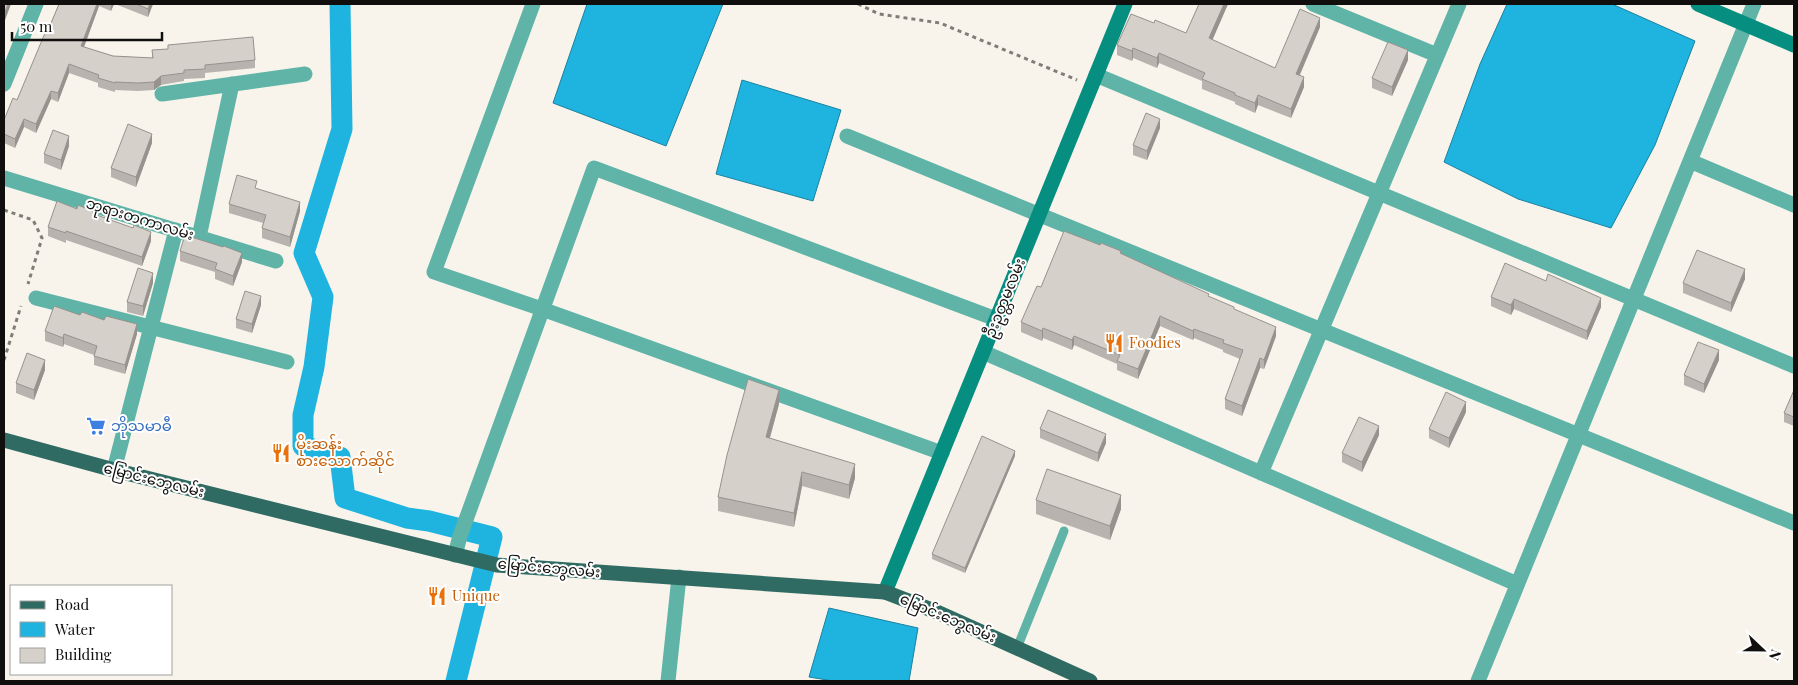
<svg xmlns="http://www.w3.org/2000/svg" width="1798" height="685" viewBox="0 0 1798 685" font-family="'Playfair Display','Noto Sans Myanmar',serif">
<rect width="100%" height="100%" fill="#f8f4ec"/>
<path fill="#1eb4df" stroke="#1a82a0" d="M 587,4 L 723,4 L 666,146 L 553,103 Z
M 1507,4 L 1612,4 L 1695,41 L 1655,145 L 1611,228 L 1518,199 L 1444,162 L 1480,64 Z
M 742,80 L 841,110 L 813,201 L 716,174 Z
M 829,608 L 918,628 L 909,681 L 833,681 L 809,677 Z"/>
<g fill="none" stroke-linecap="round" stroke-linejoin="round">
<path stroke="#1eb4df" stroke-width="21" d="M 340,4 L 342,129 L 304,253 L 323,297 L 314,367 L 303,415 L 303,446 L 340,457 L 345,498 L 407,518 L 429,521 L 492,537 L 456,681"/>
<path stroke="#807d78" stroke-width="3" stroke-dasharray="4 4" stroke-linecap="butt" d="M 858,4 L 879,14 L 940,23 L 1077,80
M 4,210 L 33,220 L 42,238 L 28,284
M 4,360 L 21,306"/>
<path stroke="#5fb4a7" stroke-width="9" d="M 1017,648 L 1064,531"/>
<path stroke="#5fb4a7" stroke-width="15" d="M 533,4 L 434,272 L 542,309 L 942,453
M 1313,4 L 1437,55
M 1096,75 L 1794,366
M 4,84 L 36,4
M 162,94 L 305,74
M 847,136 L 1794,523
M 1690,161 L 1794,205
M 4,178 L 276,261
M 199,237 L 232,84
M 36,298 L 287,362
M 983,352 L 1517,584
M 114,470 L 176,230
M 1261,473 L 1459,4
M 455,555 L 460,536 L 594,168 L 996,319
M 668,681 L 679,577
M 1478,681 L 1754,4"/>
<path stroke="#068e81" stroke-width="15" d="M 1698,4 L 1794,45
M 885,592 L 1125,4"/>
<path stroke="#2f6b62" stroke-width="15" d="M 4,440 L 114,470 L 497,565 L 885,592 L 937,612 L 1090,681"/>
</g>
<path fill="#b8b3ae" d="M 59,4 L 114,4 L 111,11 L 99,6 L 84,47 L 113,56 L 152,58 L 152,50 L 255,60 L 255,68 L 205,73 L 205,78 L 184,79 L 184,81 L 161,85 L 154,90 L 138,91 L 115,90 L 115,92 L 98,87 L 98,83 L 69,73 L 58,102 L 51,99 L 36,133 L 24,127 L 15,148 L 4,143 L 4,120 L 17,100 Z
M 115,4 L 153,4 L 148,17 Z
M 1199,4 L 1228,4 L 1212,40 L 1275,68 L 1320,27 L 1300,75 L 1304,87 L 1291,118 L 1258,105 L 1255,113 L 1235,104 L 1235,102 L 1202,89 L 1202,81 L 1159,63 L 1157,68 L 1133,58 L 1132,61 L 1117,55 L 1117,45 L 1154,23 L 1186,33 Z
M 1408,60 L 1392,96 L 1372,88 L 1372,78 Z
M 1160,128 L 1147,160 L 1133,155 L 1133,145 Z
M 152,143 L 136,187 L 111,177 L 111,168 Z
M 69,146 L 61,170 L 44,163 L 44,154 Z
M 257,189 L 300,211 L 290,247 L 262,238 L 262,228 L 263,223 L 229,213 L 229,204 Z
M 77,209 L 95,214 L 151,241 L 142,266 L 66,240 L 66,243 L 48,236 L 48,227 Z
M 180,251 L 242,262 L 233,286 L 215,279 L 215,272 L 180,261 Z
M 1121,254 L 1234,309 L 1276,336 L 1264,369 L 1260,368 L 1242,416 L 1225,409 L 1225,399 L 1240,359 L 1223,352 L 1223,350 L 1194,338 L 1193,340 L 1160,326 L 1138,379 L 1117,370 L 1117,364 L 1074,345 L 1072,350 L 1043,338 L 1042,341 L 1021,332 L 1021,322 L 1041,287 Z
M 1745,279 L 1731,312 L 1683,293 L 1683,283 Z
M 153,283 L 143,316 L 127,312 L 127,302 Z
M 1491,297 L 1601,307 L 1587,340 L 1514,309 L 1511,315 L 1491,306 Z
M 261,305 L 252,333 L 236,328 L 236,319 Z
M 80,315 L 137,334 L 125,374 L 94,365 L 94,355 L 64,344 L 63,347 L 45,341 L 45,331 Z
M 1719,360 L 1704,393 L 1684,385 L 1684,375 Z
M 45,370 L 34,400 L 16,393 L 16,383 Z
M 1794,390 L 1794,426 L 1784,422 L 1784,413 Z
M 779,404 L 770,438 L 855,478 L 849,499 L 802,486 L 794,527 L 718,511 L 718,497 Z
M 1466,412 L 1449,448 L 1429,438 L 1429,429 Z
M 1040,429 L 1106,443 L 1098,462 L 1040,438 Z
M 1379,435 L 1362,472 L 1342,462 L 1342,453 Z
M 1015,456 L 965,573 L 932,559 L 932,554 Z
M 1036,500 L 1121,509 L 1110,540 L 1036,514 Z"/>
<path fill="#96928d" d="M 8,4 L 11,4 L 4,23 L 4,14 Z
M 97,4 L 99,4 L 99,6 L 81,55 L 81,46 Z
M 111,4 L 114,4 L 111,11 Z
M 150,4 L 153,4 L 148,17 L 148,9 Z
M 1224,4 L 1228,4 L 1209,48 L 1209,38 Z
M 1320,18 L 1320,27 L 1296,83 L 1296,74 Z
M 1133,48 L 1133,58 L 1132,61 L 1132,51 Z
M 1408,50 L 1408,60 L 1392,96 L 1392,87 Z
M 1159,53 L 1159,63 L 1157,68 L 1157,58 Z
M 69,64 L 69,73 L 58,102 L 58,93 Z
M 161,76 L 161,85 L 154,90 L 154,82 Z
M 1304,77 L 1304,87 L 1291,118 L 1291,109 Z
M 51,91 L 51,99 L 36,133 L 36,124 Z
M 1258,95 L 1258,105 L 1255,113 L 1255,103 Z
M 24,119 L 24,127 L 15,148 L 15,139 Z
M 1160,119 L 1160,128 L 1147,160 L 1147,151 Z
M 152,134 L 152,143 L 136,187 L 136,177 Z
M 69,136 L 69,146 L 61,170 L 61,160 Z
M 300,202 L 300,211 L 290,247 L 290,237 Z
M 151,232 L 151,241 L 142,266 L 142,257 Z
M 242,253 L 242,262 L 233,286 L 233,276 Z
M 1745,269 L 1745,279 L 1731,312 L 1731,303 Z
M 153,273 L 153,283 L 143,316 L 143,306 Z
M 261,296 L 261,305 L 252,333 L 252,324 Z
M 1601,298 L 1601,307 L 1587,340 L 1587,331 Z
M 1514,299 L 1514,309 L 1511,315 L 1511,305 Z
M 1160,316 L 1160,326 L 1138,379 L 1138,369 Z
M 137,324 L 137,334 L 125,374 L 125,365 Z
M 1276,327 L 1276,336 L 1264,369 L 1264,360 Z
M 1043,328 L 1043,338 L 1042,341 L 1042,331 Z
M 1194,329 L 1194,338 L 1193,340 L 1193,331 Z
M 64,334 L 64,344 L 63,347 L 63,338 Z
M 1074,336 L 1074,345 L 1072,350 L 1072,340 Z
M 1719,350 L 1719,360 L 1704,393 L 1704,384 Z
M 1260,358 L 1260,368 L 1242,416 L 1242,406 Z
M 45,360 L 45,370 L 34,400 L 34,390 Z
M 779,390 L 779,404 L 766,451 L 766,437 Z
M 1466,402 L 1466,412 L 1449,448 L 1449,438 Z
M 1379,426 L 1379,435 L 1362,472 L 1362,462 Z
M 1106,434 L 1106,443 L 1098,462 L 1098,453 Z
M 1015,451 L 1015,456 L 965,573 L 965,568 Z
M 855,464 L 855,478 L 849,499 L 849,485 Z
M 802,472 L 802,486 L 794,527 L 794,513 Z
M 1121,495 L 1121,509 L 1110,540 L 1110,526 Z"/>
<path fill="#d6d0ca" stroke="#96928d" d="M 4,4 L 8,4 L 4,14 Z
M 59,4 L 97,4 L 81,46 L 113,56 L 153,58 L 152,50 L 168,49 L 168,45 L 253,37 L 255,60 L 205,65 L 205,69 L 184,70 L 184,73 L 161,76 L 154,82 L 138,83 L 115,82 L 115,83 L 98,78 L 99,75 L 69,64 L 58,93 L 51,91 L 36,124 L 24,119 L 15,139 L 4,134 L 4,120 L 13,98 L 17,100 L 45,33 L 47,33 Z
M 136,4 L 150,4 L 148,9 Z
M 1199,4 L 1224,4 L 1209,38 L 1275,68 L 1300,9 L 1320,18 L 1296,74 L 1304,77 L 1291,109 L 1258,95 L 1255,103 L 1235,95 L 1235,93 L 1202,79 L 1205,73 L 1159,53 L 1157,58 L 1133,48 L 1132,51 L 1117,45 L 1131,14 L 1154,23 L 1155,20 L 1186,33 Z
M 1388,42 L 1408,50 L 1392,87 L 1372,78 Z
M 1146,113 L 1160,119 L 1147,151 L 1133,145 Z
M 128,124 L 152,134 L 136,177 L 111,168 Z
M 53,130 L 69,136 L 61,160 L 44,154 Z
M 237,175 L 257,181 L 255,188 L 300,202 L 290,237 L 262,228 L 266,215 L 229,204 Z
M 57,201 L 77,209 L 78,205 L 95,212 L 94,214 L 133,228 L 134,225 L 151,232 L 142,257 L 66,231 L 66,233 L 48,227 Z
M 1064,231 L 1100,245 L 1101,243 L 1121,251 L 1120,253 L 1209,294 L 1208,296 L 1234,307 L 1234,309 L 1276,327 L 1264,360 L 1260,358 L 1242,406 L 1225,399 L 1243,350 L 1223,343 L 1224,340 L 1194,329 L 1193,331 L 1160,316 L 1138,369 L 1117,361 L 1120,355 L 1074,336 L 1072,340 L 1043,328 L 1042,331 L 1021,322 L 1037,286 L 1041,287 Z
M 185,235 L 223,247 L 224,246 L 242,253 L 233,276 L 215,269 L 217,263 L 180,251 Z
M 1697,250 L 1745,269 L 1731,303 L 1683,283 Z
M 1505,263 L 1546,281 L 1548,274 L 1601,298 L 1587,331 L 1514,299 L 1511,305 L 1491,297 Z
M 138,268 L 153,273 L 143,306 L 127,302 Z
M 245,291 L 261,296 L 252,324 L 236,319 Z
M 54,306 L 80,315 L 82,312 L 104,320 L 106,316 L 137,324 L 125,365 L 94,356 L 97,346 L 64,334 L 63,338 L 45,331 Z
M 1698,342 L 1719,350 L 1704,384 L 1684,375 Z
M 27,353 L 45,360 L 34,390 L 16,383 Z
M 748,379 L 779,390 L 766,437 L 855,464 L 849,485 L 802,472 L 794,513 L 718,497 L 727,455 Z
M 1794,390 L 1794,417 L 1784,413 Z
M 1446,392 L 1466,402 L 1449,438 L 1429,429 Z
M 1048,410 L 1106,434 L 1098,453 L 1040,429 Z
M 1359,417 L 1379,426 L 1362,462 L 1342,453 Z
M 982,436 L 1015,451 L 965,568 L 932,554 Z
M 1047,469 L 1121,495 L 1110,526 L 1036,500 Z"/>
<defs>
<g id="restaurant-bare" transform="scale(1.5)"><path d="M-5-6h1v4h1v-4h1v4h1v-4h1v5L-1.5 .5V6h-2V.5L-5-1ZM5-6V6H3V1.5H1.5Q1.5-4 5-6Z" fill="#e8710a" stroke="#fff" stroke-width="2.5" paint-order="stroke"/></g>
<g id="supermarket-bare" transform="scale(1.5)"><path d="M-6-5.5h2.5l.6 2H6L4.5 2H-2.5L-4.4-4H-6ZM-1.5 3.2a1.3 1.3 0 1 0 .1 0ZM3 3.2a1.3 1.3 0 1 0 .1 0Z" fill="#3f7fe0" stroke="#fff" stroke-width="2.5" paint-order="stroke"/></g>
</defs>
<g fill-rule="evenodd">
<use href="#restaurant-bare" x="1114" y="343"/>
<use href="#supermarket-bare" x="96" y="426"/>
<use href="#restaurant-bare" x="281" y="453"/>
<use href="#restaurant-bare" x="437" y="596"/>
</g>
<g text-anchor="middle" stroke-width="4" stroke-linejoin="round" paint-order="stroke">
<g font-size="15" fill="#100f0d" stroke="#fff">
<text transform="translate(140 219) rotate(17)" y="5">ဘုရားတကာလမ်း</text>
<text transform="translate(1005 298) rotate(-68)" y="5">ဦးဥတ္တမလမ်း</text>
<text transform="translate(154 480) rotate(14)" y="5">မြောင်းဘွေလမ်း</text>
<text transform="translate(549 568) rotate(5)" y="5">မြောင်းဘွေလမ်း</text>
<text transform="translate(948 618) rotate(23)" y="5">မြောင်းဘွေလမ်း</text>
</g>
<g font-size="15" fill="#c56008" stroke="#fff" text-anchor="start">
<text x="1129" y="348">Foodies</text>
<text x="296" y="449">မိုးဆန်း<tspan x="296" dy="17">စားသောက်ဆိုင်</tspan></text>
<text x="452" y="601">Unique</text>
</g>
<g font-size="15" fill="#366cbe" stroke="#fff" text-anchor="start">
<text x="111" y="431">ဘိုသမာဓီ</text>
</g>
</g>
<rect width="1798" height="685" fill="none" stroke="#100f0d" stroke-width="10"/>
<rect x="10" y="585" width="162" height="90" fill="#ffffff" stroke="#9f9f9e"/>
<rect x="20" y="601" width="25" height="8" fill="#2f6b62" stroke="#9f9f9e"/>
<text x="55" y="610" font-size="15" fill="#100f0d">Road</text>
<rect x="20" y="622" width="25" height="15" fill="#1eb4df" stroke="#9f9f9e"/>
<text x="55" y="635" font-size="15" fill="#100f0d">Water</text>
<rect x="20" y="648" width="25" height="15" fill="#d6d0ca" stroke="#9f9f9e"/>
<text x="55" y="660" font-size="15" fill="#100f0d">Building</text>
<g transform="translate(1763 650) rotate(112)" stroke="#ffffff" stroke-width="4" paint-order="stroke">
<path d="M0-4L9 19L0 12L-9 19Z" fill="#100f0d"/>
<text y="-8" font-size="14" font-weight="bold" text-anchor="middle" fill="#100f0d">N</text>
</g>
<path d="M12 32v8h150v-8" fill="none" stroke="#100f0d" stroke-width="2.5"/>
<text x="20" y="32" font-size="15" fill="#100f0d" stroke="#ffffff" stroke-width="4" paint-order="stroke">50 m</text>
</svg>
